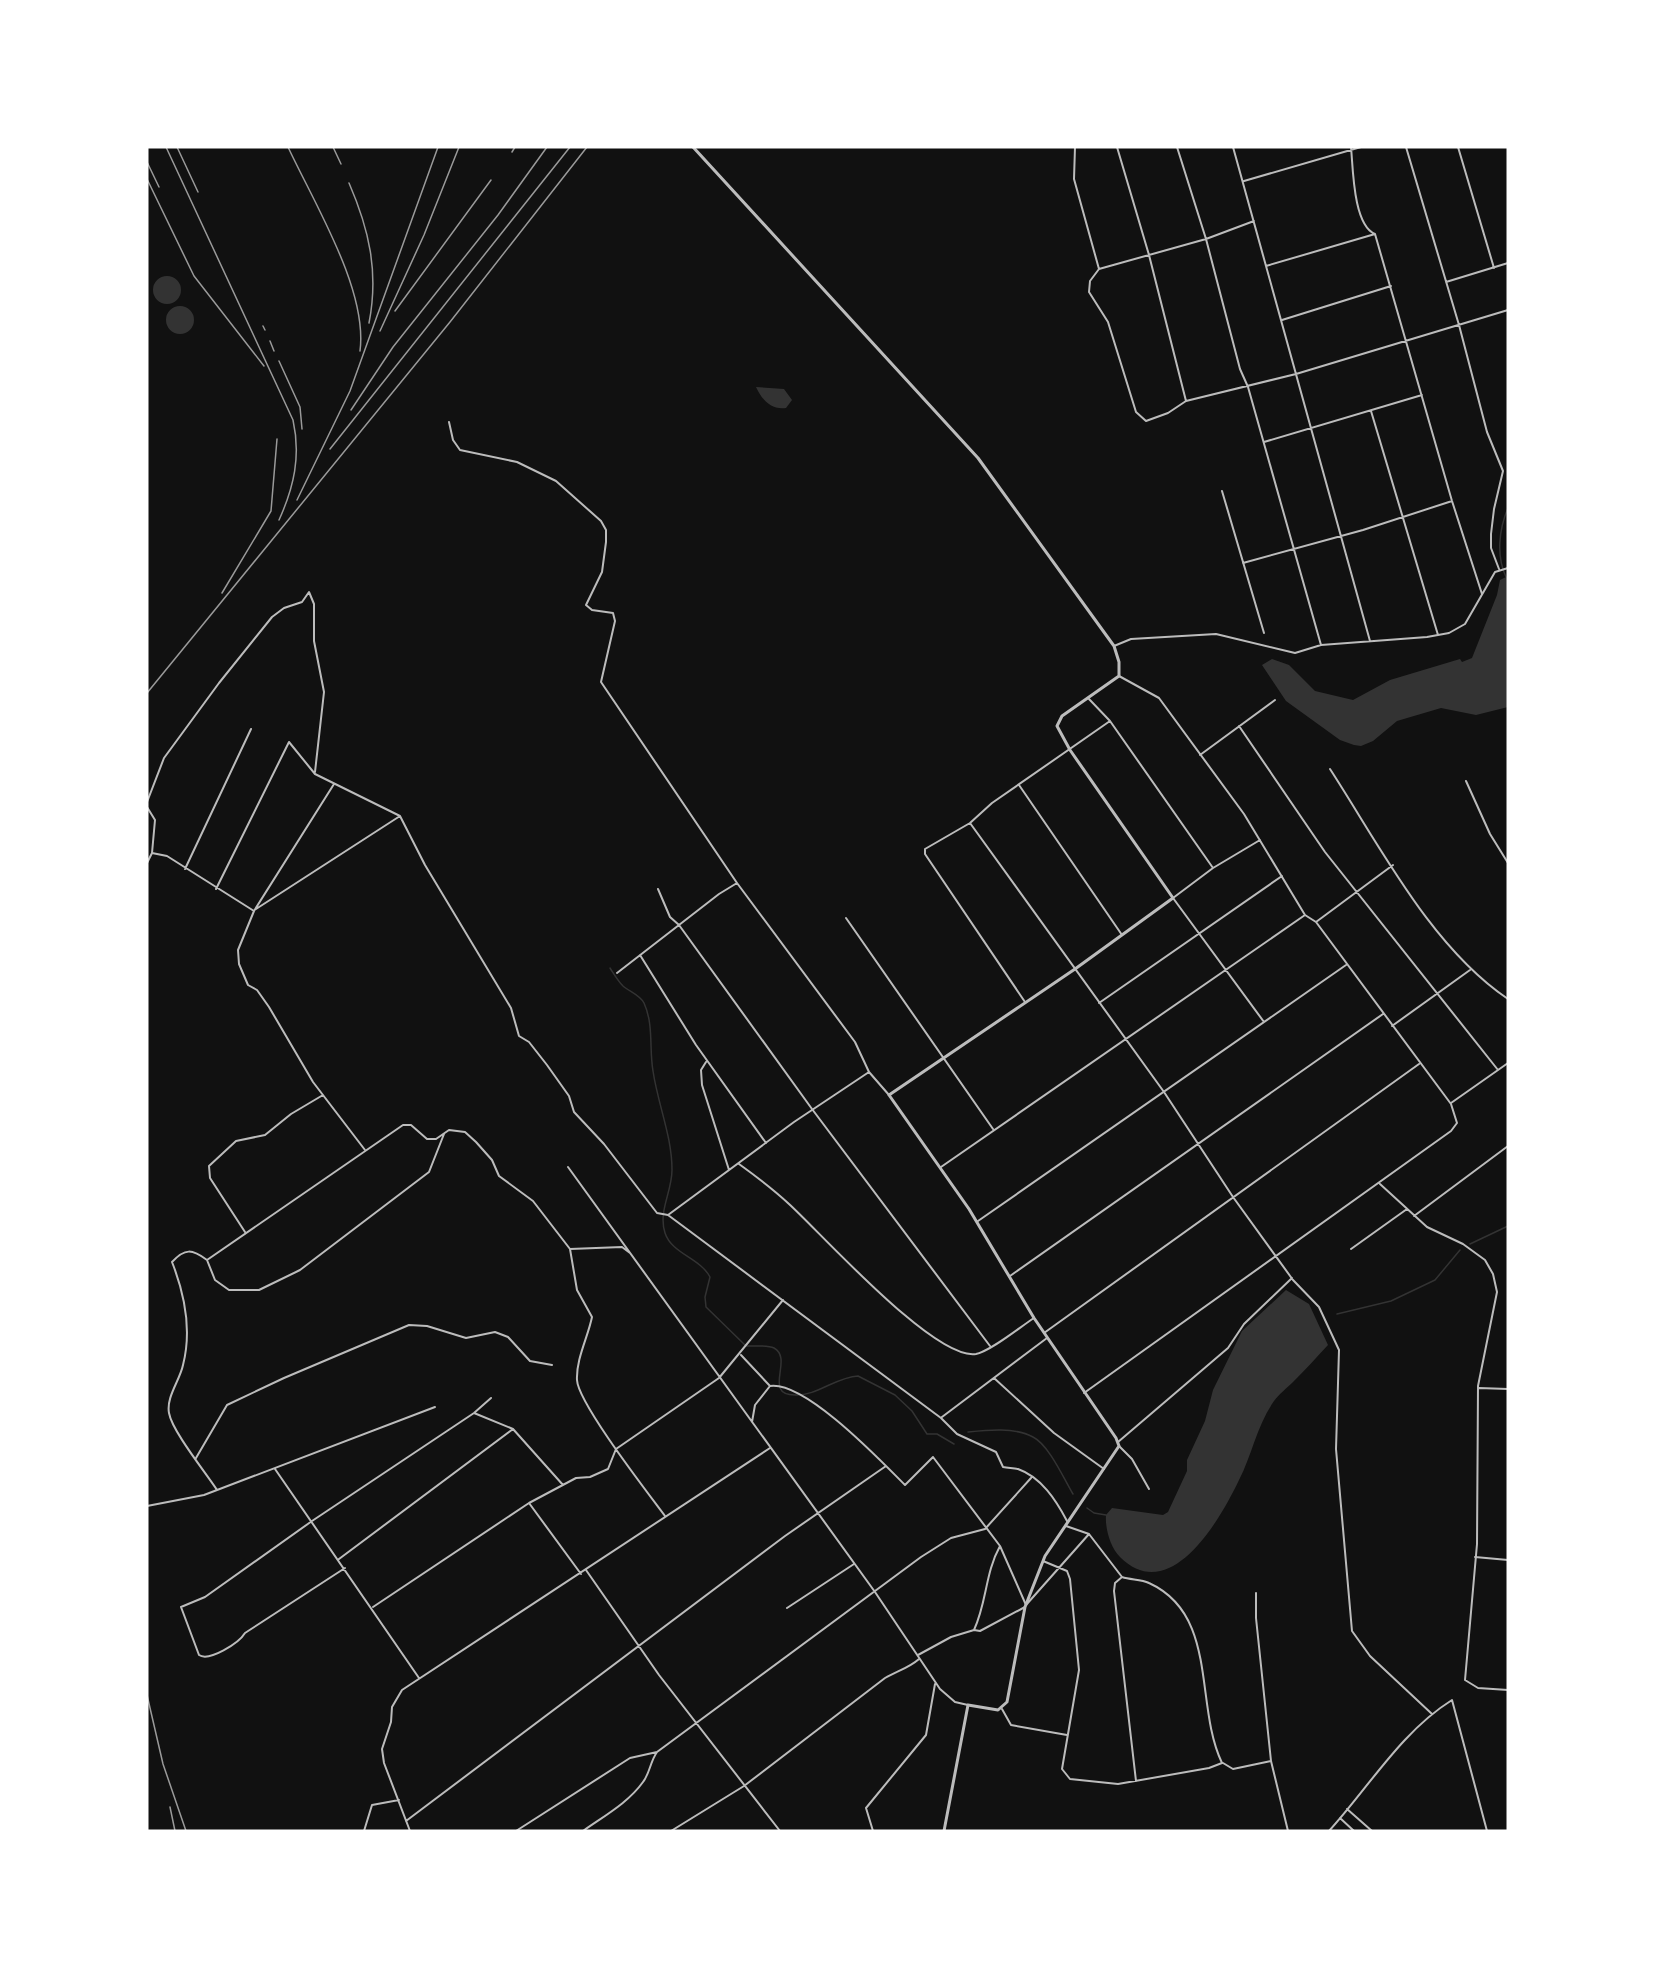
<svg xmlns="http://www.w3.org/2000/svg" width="1655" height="1978" viewBox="0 0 1655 1978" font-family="'Alegreya Sans',sans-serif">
<rect width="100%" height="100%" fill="#111"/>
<path fill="#333" d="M153 290a14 14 0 1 1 28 0a14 14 0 1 1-28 0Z
M166 320a14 14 0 1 1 28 0a14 14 0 1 1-28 0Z
M 756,387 L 784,389 L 792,400 L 786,408 C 771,410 762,400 756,387 Z
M 1508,576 L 1508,707 L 1476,715 L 1441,708 L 1397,721 L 1373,741 L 1361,746 L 1354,745 L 1340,740 L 1286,701 L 1262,665 L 1272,659 L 1289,665 L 1315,691 L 1353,700 L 1390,680 L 1460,659 L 1462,662 L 1472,658 L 1497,595 L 1500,580 Z
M 1286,1290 L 1309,1304 L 1328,1345 C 1316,1358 1305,1370 1293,1382 C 1287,1388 1279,1394 1274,1401 C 1257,1425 1252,1455 1239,1480 C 1220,1520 1170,1607 1120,1557 C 1110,1547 1105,1528 1106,1515 L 1112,1508 L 1163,1515 L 1168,1512 L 1187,1471 L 1187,1460 L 1205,1421 L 1213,1390 L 1242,1331 Z"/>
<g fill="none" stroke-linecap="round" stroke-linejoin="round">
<path stroke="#333" stroke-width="1.5" d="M 1506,577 C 1496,556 1499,529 1508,508
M 610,968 C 614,974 618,981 623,986 C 630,992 640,995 644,1003 C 654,1025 649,1049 653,1071 C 658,1105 672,1136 672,1170 C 672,1192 658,1211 665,1233 C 672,1254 700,1258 710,1277 L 705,1297 L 706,1307 L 746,1346 C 754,1346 768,1345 774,1348 C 794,1359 762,1395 795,1395 C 817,1396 836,1377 858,1376 L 895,1395 L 912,1411 L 927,1434 L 937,1434 L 954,1444
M 1470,1244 L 1508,1226
M 1337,1314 L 1391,1301 L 1435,1280 L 1460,1250
M 968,1432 C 987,1430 1015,1427 1033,1437 C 1049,1445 1064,1479 1073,1494
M 1087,1508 L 1094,1513 L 1106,1515"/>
<path stroke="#bcbcbc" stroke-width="2" d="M 1075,147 L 1074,179 L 1099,269 L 1090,281 L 1089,292 L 1108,322 L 1136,412 L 1146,421 L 1168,413 L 1186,401 L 1296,374 L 1508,310
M 1117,147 L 1149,255 L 1186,401
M 1177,147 L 1206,239 L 1240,369 L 1248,387 L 1321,645
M 1233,147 L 1370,641
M 1351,147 C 1353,167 1353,225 1375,234 L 1452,501 L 1482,594
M 1406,147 L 1459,325 L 1487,432 L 1503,471 L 1494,509 L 1491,534 L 1491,548 L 1499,569
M 1458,147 L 1494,268
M 1244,181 L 1361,147
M 1266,266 L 1375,234
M 1099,269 L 1206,239 L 1254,221
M 1446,282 L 1508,263
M 1282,320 L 1391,286
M 1371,411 L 1438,635
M 449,422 L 453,440 L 460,450 L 517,462 L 556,481 L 601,521 L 606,530 L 606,542 L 602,572 L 586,605 L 592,610 L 613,613 L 615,621 L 601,682 L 737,883 L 855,1042 L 869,1072 L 889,1095
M 1264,442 L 1422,395
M 1222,491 L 1264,633
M 1243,563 L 1363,530 L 1452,501
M 1114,646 L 1131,639 L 1216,634 L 1295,653 L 1321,645 L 1427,637 L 1449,633 L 1465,624 L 1495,572 L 1508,568
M 1089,699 L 1110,721 L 1213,868
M 1239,726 L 1325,852 L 1498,1070
M 1200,755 L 1275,700
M 1330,769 C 1380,846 1431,947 1508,999
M 1466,781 L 1490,834 L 1508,863
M 334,784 L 254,911 L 238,950 L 239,964 L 248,985 L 257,990 L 269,1007 L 313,1082 L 365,1150
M 1019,785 L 1122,935
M 147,802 L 164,758 L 219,683 L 272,617 L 284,608 L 302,602 L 309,592 L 314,604 L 314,641 L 324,692 L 315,772
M 147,807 L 155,820 L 152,853 L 147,863
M 970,823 L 1164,1092 L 1233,1197 L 1293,1280 L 1319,1307 L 1339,1350 L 1336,1449 L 1352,1631 L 1370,1656 L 1432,1714
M 1260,840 L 1213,868 L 1173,898 L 1264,1022
M 152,853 L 167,856 L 254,911
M 185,869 L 251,729
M 216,889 L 289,742 L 315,774 L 400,816 L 425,865 L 511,1008 L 519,1036 L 529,1042 L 547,1065 L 569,1096 L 574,1112 L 604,1144 L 657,1213 L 668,1215 L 794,1122 L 869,1072
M 658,889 L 670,917 L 679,925 L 812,1109 L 990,1346
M 256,909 L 400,816
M 846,918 L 993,1129
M 1316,922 L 1393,865
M 640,955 L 696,1045 L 766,1143
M 617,973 L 719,894 L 737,883
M 1025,1002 L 925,854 L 925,849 L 970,823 L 992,803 L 1110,721
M 1099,1003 L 1282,876
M 1392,1026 L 1470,970
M 706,1062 L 701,1070 L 702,1085 L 729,1170
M 1451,1103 L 1508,1063
M 739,1164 C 757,1177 773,1189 789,1204 C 821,1233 935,1361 976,1354 C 991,1351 1020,1327 1034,1318
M 568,1167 L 875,1592 L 940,1689 L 955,1702 L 968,1705
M 941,1167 L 1305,915
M 1380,1184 L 1427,1227 L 1463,1244 L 1485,1260 L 1493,1274 L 1497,1292 L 1478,1386 L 1477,1544 L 1465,1680 L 1478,1688 L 1508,1690
M 668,1215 L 941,1418 L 957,1434 L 996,1452 L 1003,1467 C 1008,1468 1013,1468 1018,1469 C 1041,1477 1056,1500 1067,1521
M 1414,1216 L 1508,1146
M 978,1221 L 1346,965
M 245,1232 L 210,1178 L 209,1166 L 236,1141 L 265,1135 L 291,1114 L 323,1095
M 570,1249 L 577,1290 L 592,1317 C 588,1337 576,1359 577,1380 C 578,1403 648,1493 665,1516
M 1351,1249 L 1407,1209
M 207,1260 L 403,1125 L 411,1125 L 427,1139 L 436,1139 L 449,1130 L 465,1132 L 476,1142 L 492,1160 L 499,1176 L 533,1201 L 570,1249 L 622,1247 L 630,1253
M 207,1260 L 215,1280 L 229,1290 L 259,1290 L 300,1270 L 429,1172 L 444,1134
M 207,1260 C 192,1249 185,1248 172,1262 C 185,1295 192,1330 183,1365 C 180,1380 166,1397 169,1413 C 172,1431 206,1473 217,1490
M 1010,1276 L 1383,1014
M 1044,1333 L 1419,1064
M 741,1355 L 770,1386
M 994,1378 L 1054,1433 L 1104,1469
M 1479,1388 L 1508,1389
M 1084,1393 L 1451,1131 L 1457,1123 L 1451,1104 L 1316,922 L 1305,915 L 1244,814 L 1159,698 L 1119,676
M 474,1413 L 513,1429 L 563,1485
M 942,1417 L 1047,1338
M 752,1422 L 755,1405 L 770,1386 C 805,1381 879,1459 905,1485 L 933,1457 L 1000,1546 L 1026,1605 L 1089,1534
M 1118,1442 L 1228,1348 L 1244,1324 L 1292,1278
M 1119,1446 L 1132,1459 L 1149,1489
M 196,1458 L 227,1405 L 284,1378 L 409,1325 L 427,1326 L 466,1338 L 495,1332 L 508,1337 L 530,1361 L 552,1365
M 275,1469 L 419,1678
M 529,1503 L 581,1574
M 147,1506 L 204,1495 L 435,1407
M 1066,1526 L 1089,1534 L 1122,1577
M 985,1529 L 1031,1478
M 1475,1557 L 1508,1560
M 339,1559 L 513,1429
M 1043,1561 L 1067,1571 L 1070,1579 L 1079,1670 L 1062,1769 L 1070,1779 L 1118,1784 L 1209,1768 L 1222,1763
M 345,1568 L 245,1633 C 239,1643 209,1662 199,1655 L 181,1607 L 205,1597 L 312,1521 L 474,1413 L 491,1398
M 586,1570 L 659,1675 L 780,1831
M 1122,1577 C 1131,1580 1141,1579 1149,1583 C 1219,1615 1194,1705 1222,1763
M 1122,1577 L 1115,1583 L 1114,1591 L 1136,1781
M 1256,1593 L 1256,1618 L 1271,1761 L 1288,1831
M 373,1607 L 529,1503 L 576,1478 L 590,1477 L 608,1469 L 616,1449 L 719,1378 L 783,1300
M 787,1608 L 854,1564
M 974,1630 L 980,1631 L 1025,1607
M 918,1655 L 951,1637 L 974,1630 C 987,1602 985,1573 1000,1546
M 1002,1709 L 1011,1725 L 1067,1735
M 1223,1763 L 1233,1769 L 1271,1761
M 1347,1809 L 1372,1831
M 1340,1818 L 1354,1831
M 406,1821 L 785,1536 L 886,1466
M 364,1831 L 372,1805 L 399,1800
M 410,1831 L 384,1763 L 382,1749 L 391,1722 L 392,1707 L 402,1690 L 770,1448
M 516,1831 L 630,1758 L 657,1752
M 583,1831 C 604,1816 628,1803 643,1782 C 650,1773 650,1762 657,1752 L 921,1557 L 951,1538 L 985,1529
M 671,1831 L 744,1786 L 885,1678 C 897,1671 909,1668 919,1659
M 873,1831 L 866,1808 L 926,1735 L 935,1684
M 1329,1831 C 1369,1787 1401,1732 1452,1700 L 1487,1831"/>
<path stroke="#bcbcbc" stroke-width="3" d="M 693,147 L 978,458 L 1114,646 L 1119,662 L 1119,676 L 1062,716 L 1057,726 L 1070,750 L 1173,898 L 1075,969 L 889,1095 L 969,1209 L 1034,1318 L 1116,1438 L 1119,1446 L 1045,1556 L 1025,1607 L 1007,1702 L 998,1710 L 968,1705 L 944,1831"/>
<path stroke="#9a9a9a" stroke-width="1.5" d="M 166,147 L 293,420 C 301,456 294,487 279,520
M 177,147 L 198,192
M 288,147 C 314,203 368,290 360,351
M 333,147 L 341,164
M 512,152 L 515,147
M 147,162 L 159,187
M 147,179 L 194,276 L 264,366
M 349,183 C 369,229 379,272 369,323
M 395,311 L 491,180
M 263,326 L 265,330
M 380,331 L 424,235 L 459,147
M 270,341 L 274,351
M 279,361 L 300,407 L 302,429
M 351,410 L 393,347 L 498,215 L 547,147
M 330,449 L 570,147
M 297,500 L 350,391 L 438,147
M 222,593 L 271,511 L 277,439
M 147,693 L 450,322 L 587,147
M 147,1695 L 163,1764 L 186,1831
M 170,1807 L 175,1831"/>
</g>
<rect width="1655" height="1978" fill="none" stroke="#ffffff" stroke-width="297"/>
</svg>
